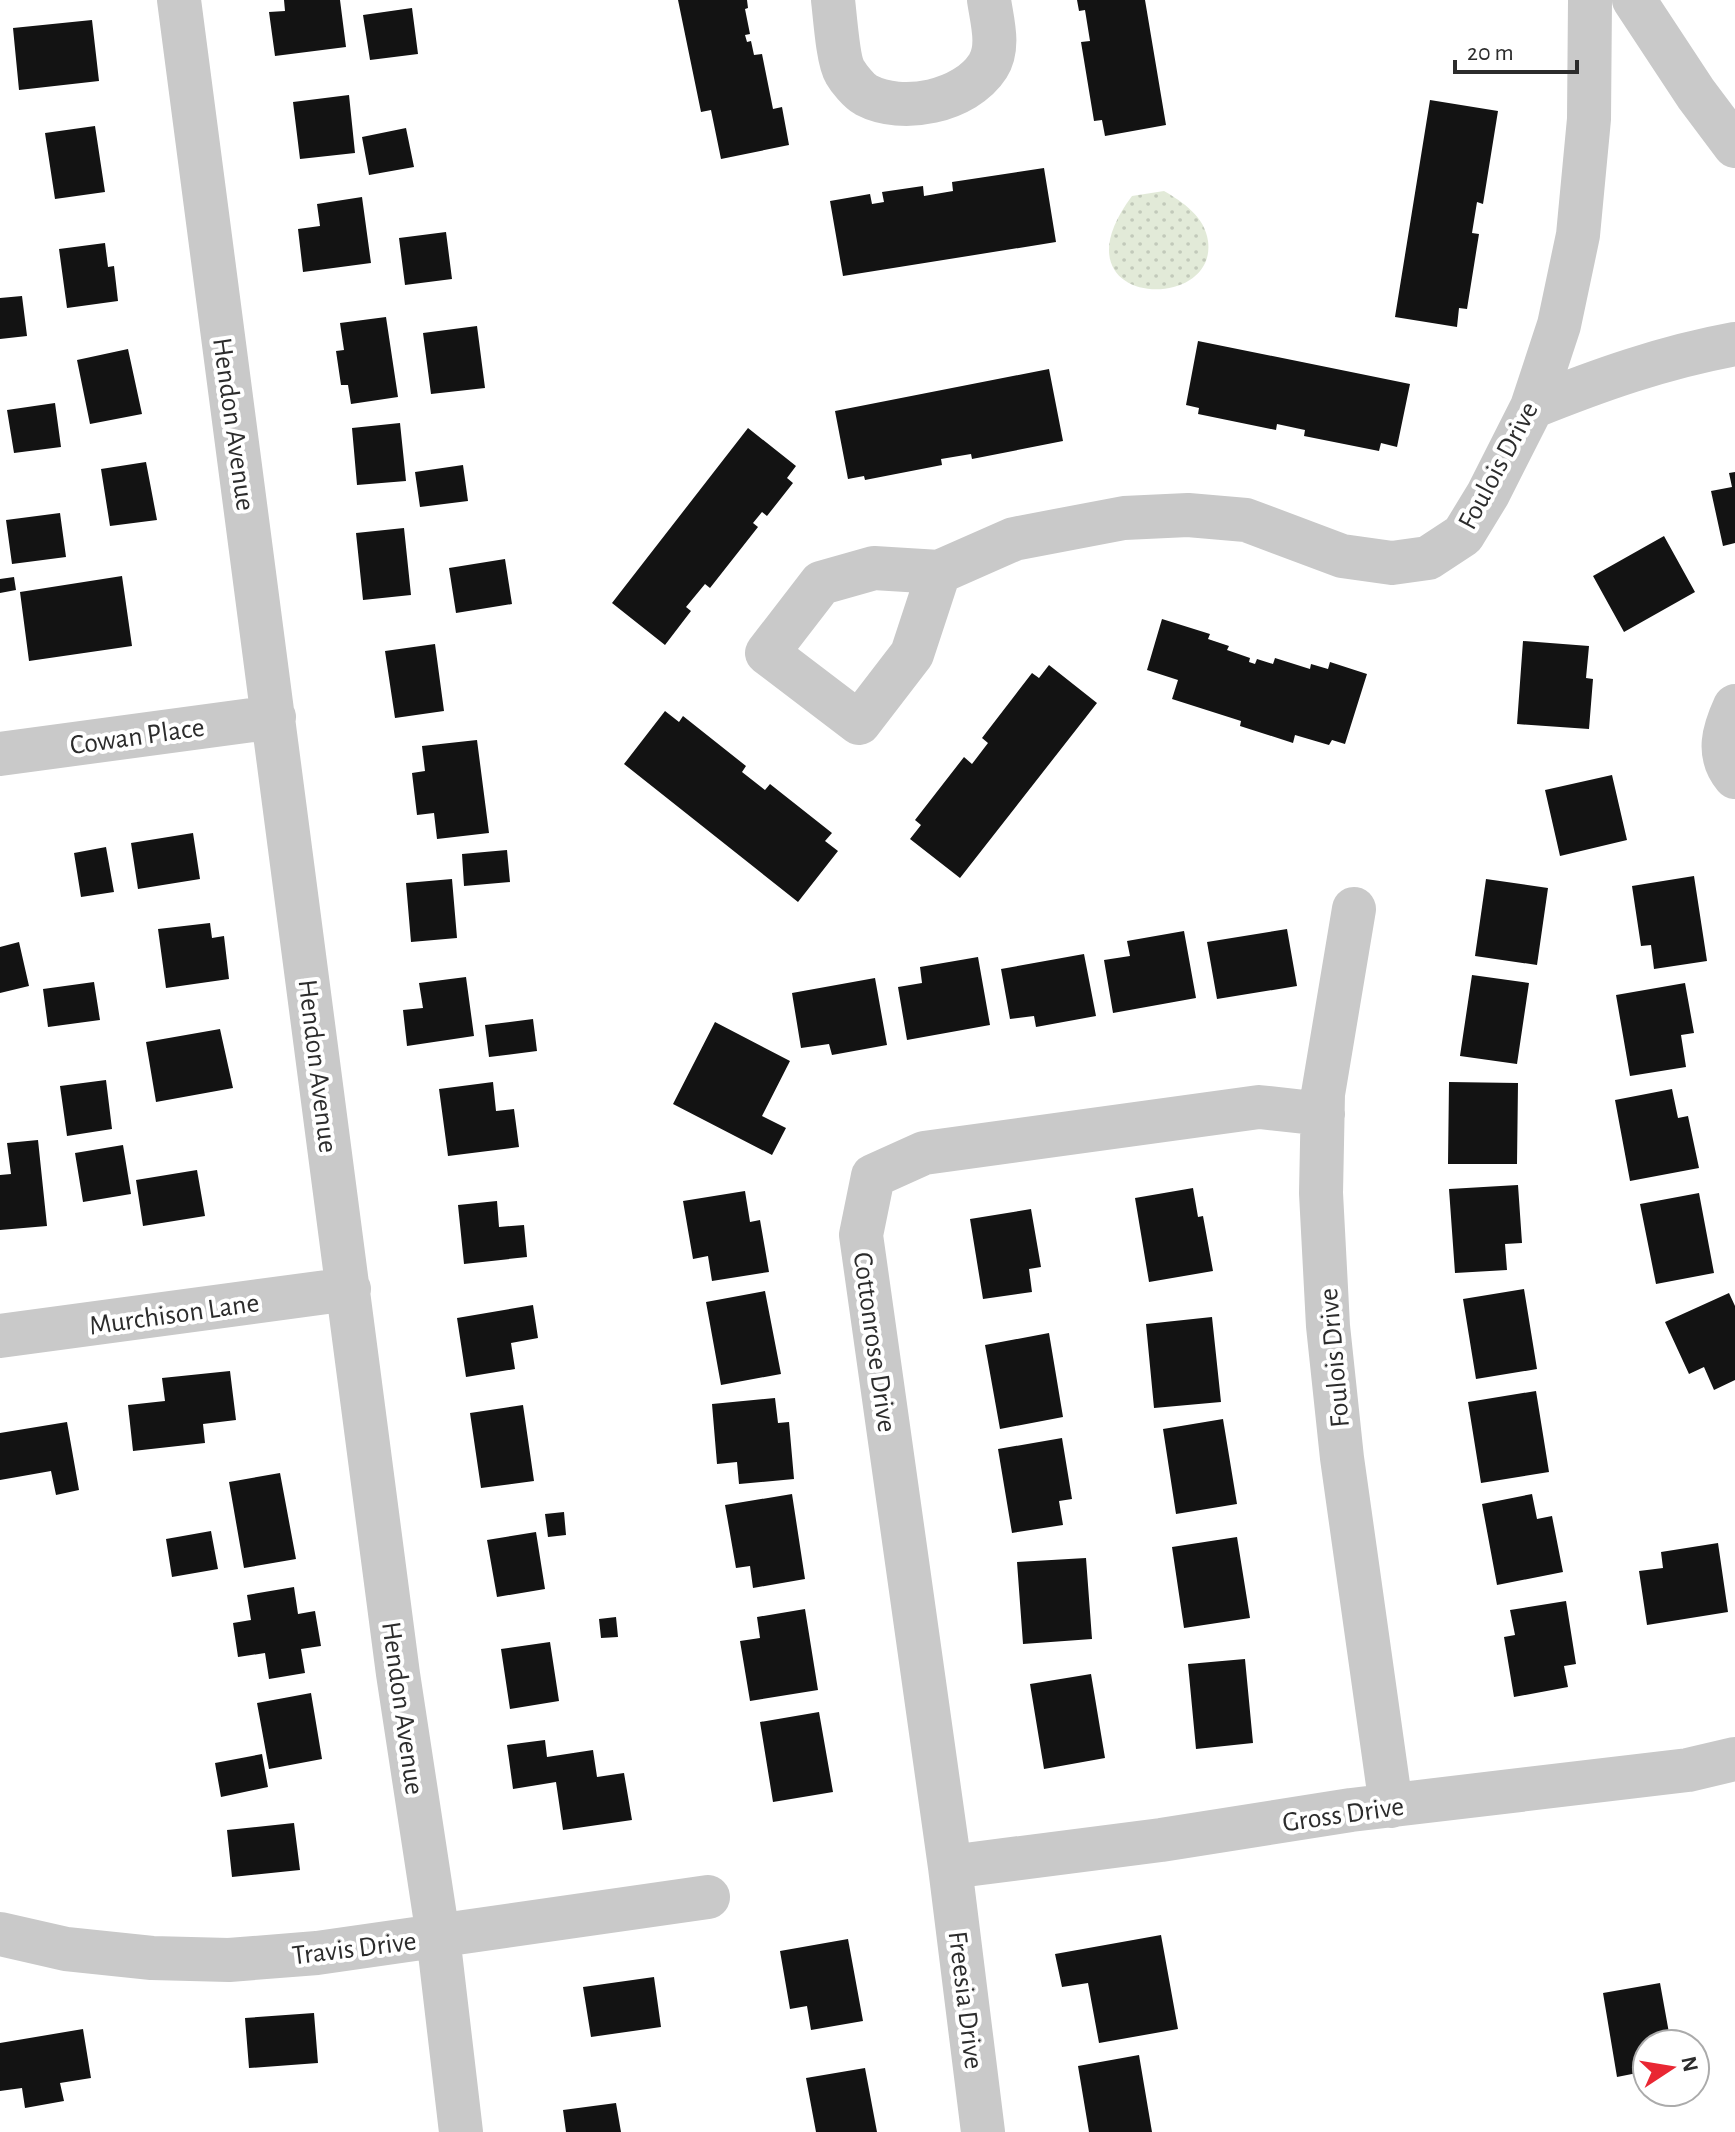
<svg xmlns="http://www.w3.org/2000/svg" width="1735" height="2132" viewBox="0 0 1735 2132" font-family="'Alegreya Sans',sans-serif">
<defs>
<pattern id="park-dots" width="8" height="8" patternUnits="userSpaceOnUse" patternTransform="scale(2)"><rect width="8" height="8" fill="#e2ead8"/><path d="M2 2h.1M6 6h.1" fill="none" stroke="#c2c9ba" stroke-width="1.8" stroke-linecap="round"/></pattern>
</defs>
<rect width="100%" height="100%" fill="#fff"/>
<path fill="url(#park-dots)" d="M 1164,191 C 1183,202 1205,217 1208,241 C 1218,315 1049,307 1132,196 Z"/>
<path fill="#131313" d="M 284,0 L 340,0 L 346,47 L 275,56 L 269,12 L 285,11 Z
M 678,0 L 747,0 L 748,8 L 745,9 L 750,34 L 745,35 L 747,42 L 751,41 L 754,55 L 762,54 L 773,109 L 782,107 L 789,145 L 721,159 L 711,110 L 701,112 Z
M 1077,0 L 1145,0 L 1166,125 L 1105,136 L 1102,120 L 1094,121 L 1081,42 L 1090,41 L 1085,10 L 1079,11 Z
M 412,8 L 418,54 L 370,60 L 363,15 Z
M 92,20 L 99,81 L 19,90 L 13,28 Z
M 349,95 L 355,153 L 300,159 L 293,102 Z
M 1430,100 L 1498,111 L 1483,204 L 1477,202 L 1472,233 L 1479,234 L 1467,309 L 1459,308 L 1457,327 L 1395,317 Z
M 95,126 L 105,192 L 55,199 L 45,133 Z
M 406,128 L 414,167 L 369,175 L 362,137 Z
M 1044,168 L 1056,242 L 843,276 L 830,201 L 870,194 L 872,204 L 884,202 L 882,192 L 923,186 L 924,196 L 953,191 L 952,182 Z
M 362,197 L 371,263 L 303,272 L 298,229 L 320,226 L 317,204 Z
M 446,232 L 452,279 L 405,285 L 399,238 Z
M 105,243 L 108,267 L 114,266 L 118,301 L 67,308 L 59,249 Z
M 22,296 L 27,336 L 0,339 L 0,298 Z
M 386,317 L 398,397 L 351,404 L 348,385 L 341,385 L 336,351 L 344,350 L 340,323 Z
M 477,326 L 485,388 L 431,394 L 423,333 Z
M 1198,341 L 1410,384 L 1397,447 L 1381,443 L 1379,451 L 1304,436 L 1305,430 L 1277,424 L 1276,430 L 1198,414 L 1199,408 L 1186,405 Z
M 128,349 L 142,414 L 90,424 L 77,360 Z
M 1049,369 L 1063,441 L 972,459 L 971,454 L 941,459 L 942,465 L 865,480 L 864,476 L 848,479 L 835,411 Z
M 55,403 L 61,447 L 14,453 L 7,410 Z
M 400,423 L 406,481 L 357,485 L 352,428 Z
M 748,428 L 796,466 L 787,478 L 793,483 L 767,516 L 762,512 L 753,523 L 758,527 L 710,588 L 705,584 L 686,607 L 691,611 L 665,645 L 612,603 Z
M 146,462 L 157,520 L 110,526 L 101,469 Z
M 463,465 L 468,501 L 420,507 L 415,472 Z
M 1735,472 L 1735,543 L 1723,546 L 1711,491 L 1732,487 L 1729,473 Z
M 60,513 L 66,557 L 12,564 L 6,520 Z
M 404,528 L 411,595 L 363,600 L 356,533 Z
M 1664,536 L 1695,592 L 1624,632 L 1593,576 Z
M 505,559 L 512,604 L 456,613 L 449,568 Z
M 122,576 L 132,646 L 29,661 L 20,592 Z
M 14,577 L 16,590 L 0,593 L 0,579 Z
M 1162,619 L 1210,634 L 1208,639 L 1229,646 L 1227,650 L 1250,658 L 1249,662 L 1255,664 L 1257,659 L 1273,664 L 1275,658 L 1310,669 L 1311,664 L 1328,669 L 1330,662 L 1367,674 L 1345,744 L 1332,740 L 1329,745 L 1295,735 L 1293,743 L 1240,726 L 1241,721 L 1172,699 L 1178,680 L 1147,670 Z
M 1523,641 L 1589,646 L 1586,678 L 1593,679 L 1589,729 L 1517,724 Z
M 435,644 L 444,711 L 395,718 L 385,651 Z
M 1049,665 L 1097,703 L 960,878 L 910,839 L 921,825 L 915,820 L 964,757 L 972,764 L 988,743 L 982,738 L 1032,673 L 1039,678 Z
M 665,711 L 679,722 L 683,716 L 746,766 L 742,772 L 765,790 L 770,784 L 832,833 L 825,841 L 838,851 L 798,902 L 624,764 Z
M 477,740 L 489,833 L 437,839 L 434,813 L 417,815 L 412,773 L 425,771 L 422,746 Z
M 1612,775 L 1627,840 L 1560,856 L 1545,790 Z
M 193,833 L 200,879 L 138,889 L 131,843 Z
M 106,847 L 114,892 L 81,897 L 74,853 Z
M 507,850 L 510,882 L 464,886 L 462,854 Z
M 1694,876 L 1707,961 L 1654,969 L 1651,945 L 1641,946 L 1632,886 Z
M 452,879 L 457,938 L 411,942 L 406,883 Z
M 1486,879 L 1548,888 L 1537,965 L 1475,956 Z
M 210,923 L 212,938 L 224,936 L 229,979 L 166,988 L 158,929 Z
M 1287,929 L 1297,986 L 1217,999 L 1207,942 Z
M 1184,931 L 1196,998 L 1113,1013 L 1104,960 L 1130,956 L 1127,941 Z
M 19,942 L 29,986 L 0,993 L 0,947 Z
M 1084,954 L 1096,1016 L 1036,1027 L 1034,1016 L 1010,1019 L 1001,969 Z
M 978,957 L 990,1025 L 907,1040 L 898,987 L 922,983 L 920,967 Z
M 1472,975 L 1529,983 L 1517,1064 L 1460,1056 Z
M 466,977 L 474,1036 L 407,1046 L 403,1010 L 423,1008 L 419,983 Z
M 875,978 L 887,1045 L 832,1055 L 829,1044 L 801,1048 L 792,993 Z
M 94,982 L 100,1020 L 48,1027 L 43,989 Z
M 1685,983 L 1694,1033 L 1681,1035 L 1686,1067 L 1630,1076 L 1616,995 Z
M 533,1019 L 537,1051 L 489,1057 L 485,1025 Z
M 715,1022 L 790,1061 L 762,1116 L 786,1128 L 772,1155 L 673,1104 Z
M 220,1029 L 233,1088 L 156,1102 L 146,1042 Z
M 106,1080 L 112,1129 L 67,1136 L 60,1086 Z
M 493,1082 L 496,1111 L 514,1109 L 519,1147 L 448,1156 L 439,1089 Z
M 1449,1082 L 1518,1083 L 1517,1164 L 1448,1164 Z
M 1672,1089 L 1678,1118 L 1688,1116 L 1699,1168 L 1630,1181 L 1615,1100 Z
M 38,1140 L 47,1226 L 0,1230 L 0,1175 L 11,1174 L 7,1143 Z
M 123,1145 L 131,1194 L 83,1202 L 75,1153 Z
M 197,1170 L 205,1216 L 143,1226 L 136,1180 Z
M 1518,1185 L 1522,1243 L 1505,1244 L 1507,1270 L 1455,1273 L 1449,1189 Z
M 1193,1188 L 1198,1217 L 1203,1216 L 1213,1271 L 1149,1282 L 1135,1198 Z
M 745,1191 L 750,1222 L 760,1220 L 769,1272 L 712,1281 L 708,1256 L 693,1259 L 683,1201 Z
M 1699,1193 L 1714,1273 L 1656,1284 L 1640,1204 Z
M 497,1201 L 499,1227 L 524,1225 L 527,1257 L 464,1264 L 458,1205 Z
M 1031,1209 L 1041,1267 L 1029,1269 L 1032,1292 L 983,1299 L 970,1219 Z
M 1524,1289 L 1537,1369 L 1476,1379 L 1463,1299 Z
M 765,1291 L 781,1374 L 721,1385 L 706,1302 Z
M 1729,1293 L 1735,1306 L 1735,1380 L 1714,1390 L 1704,1367 L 1689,1374 L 1665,1322 Z
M 533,1305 L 538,1338 L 511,1343 L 515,1369 L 466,1377 L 457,1318 Z
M 1212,1317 L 1221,1402 L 1154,1408 L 1146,1324 Z
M 1049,1333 L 1063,1417 L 1000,1429 L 985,1345 Z
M 230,1371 L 236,1420 L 203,1424 L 205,1443 L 133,1451 L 128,1405 L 165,1401 L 162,1378 Z
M 1536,1391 L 1549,1472 L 1481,1483 L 1468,1402 Z
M 775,1398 L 778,1423 L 789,1422 L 794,1479 L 739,1484 L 737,1462 L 717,1464 L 712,1404 Z
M 523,1405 L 534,1481 L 481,1488 L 470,1413 Z
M 1223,1419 L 1237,1504 L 1176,1514 L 1163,1429 Z
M 67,1422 L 79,1490 L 56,1495 L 51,1471 L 0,1480 L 0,1433 Z
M 1062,1438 L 1072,1499 L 1059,1501 L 1063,1525 L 1012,1533 L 998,1449 Z
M 280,1473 L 296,1559 L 244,1568 L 229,1482 Z
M 792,1494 L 805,1579 L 753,1588 L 750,1566 L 736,1568 L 725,1505 Z
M 1532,1494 L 1537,1519 L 1552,1516 L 1563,1572 L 1497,1585 L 1482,1504 Z
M 564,1512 L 566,1535 L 548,1537 L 545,1514 Z
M 211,1531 L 218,1569 L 172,1577 L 166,1539 Z
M 536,1532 L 545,1589 L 497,1597 L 487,1540 Z
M 1237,1537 L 1250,1618 L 1184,1628 L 1172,1547 Z
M 1718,1543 L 1728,1612 L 1647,1625 L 1639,1571 L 1663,1568 L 1661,1552 Z
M 1086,1558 L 1092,1639 L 1023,1644 L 1017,1562 Z
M 294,1587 L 298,1614 L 315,1611 L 321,1646 L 301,1649 L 305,1673 L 269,1679 L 265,1653 L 238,1657 L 233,1623 L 251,1620 L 247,1595 Z
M 1566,1601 L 1576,1664 L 1564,1666 L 1568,1687 L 1514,1697 L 1504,1637 L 1515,1635 L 1510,1610 Z
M 805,1609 L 818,1690 L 750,1701 L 740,1641 L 760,1638 L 757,1617 Z
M 616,1617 L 618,1637 L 601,1638 L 599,1619 Z
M 550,1642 L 559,1701 L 510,1709 L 501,1649 Z
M 1245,1659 L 1253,1743 L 1196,1749 L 1188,1664 Z
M 1091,1674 L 1105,1758 L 1044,1769 L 1030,1684 Z
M 311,1693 L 322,1759 L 269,1769 L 257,1703 Z
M 819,1712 L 833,1792 L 773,1802 L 760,1722 Z
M 545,1740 L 547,1757 L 593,1750 L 597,1777 L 624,1773 L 632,1820 L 563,1830 L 556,1782 L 513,1789 L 507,1745 Z
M 262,1754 L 268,1787 L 221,1797 L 215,1763 Z
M 294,1823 L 300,1870 L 232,1877 L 227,1830 Z
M 1161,1935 L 1178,2029 L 1099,2043 L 1088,1983 L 1062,1987 L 1055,1954 Z
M 848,1939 L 863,2021 L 811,2030 L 807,2006 L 790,2009 L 780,1951 Z
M 654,1977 L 661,2027 L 591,2037 L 583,1987 Z
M 1660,1983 L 1671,2044 L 1647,2044 L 1647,2071 L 1617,2077 L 1603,1993 Z
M 314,2013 L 318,2063 L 249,2068 L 245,2018 Z
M 83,2029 L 91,2078 L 60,2083 L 64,2101 L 25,2108 L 22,2088 L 0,2091 L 0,2043 Z
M 1139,2055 L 1152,2132 L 1089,2132 L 1078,2066 Z
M 865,2068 L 877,2132 L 816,2132 L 806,2078 Z
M 616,2103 L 621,2132 L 566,2132 L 563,2110 Z"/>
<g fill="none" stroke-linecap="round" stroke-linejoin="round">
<path stroke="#c9c9c9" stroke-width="44" d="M 179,0 L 398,1674 L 438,1936 L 461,2132
M 833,0 C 835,16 838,61 845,72 C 849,79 859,91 866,95 C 902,114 965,102 988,66 C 1000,47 992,21 989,0
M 1634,0 L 1696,94 L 1735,146
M 1532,407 C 1599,380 1664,357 1735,344
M 939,572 L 912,654 L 859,723 L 767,653 L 821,583 L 874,568 L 939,572 L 1014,539 L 1124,518 L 1188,515 L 1246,520 L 1342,556 L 1392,563 L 1428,558 L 1463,535 L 1488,494 L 1532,407 L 1559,325 L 1578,235 L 1589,119 L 1590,0
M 1735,706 C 1724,730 1716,754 1735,777
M 0,754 L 274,717
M 1354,909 L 1323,1094 L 1321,1193 L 1328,1326 L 1342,1458 L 1391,1806
M 0,1336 L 349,1289
M 950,1867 L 1161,1840 L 1351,1810 L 1688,1770 L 1735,1759
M 0,1934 L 66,1949 L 152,1958 L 229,1960 L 317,1953 L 708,1897
M 983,2132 L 950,1867 L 861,1235 L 873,1176 L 924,1153 L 1259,1107 L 1323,1114"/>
</g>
<g text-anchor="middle" stroke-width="8" stroke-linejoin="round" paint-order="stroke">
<g font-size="28" fill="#2c2c2c" stroke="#fff">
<text transform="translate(235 424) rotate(82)" y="10">Hendon Avenue</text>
<text transform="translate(1497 465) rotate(-62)" y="10">Foulois Drive</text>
<text transform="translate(137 735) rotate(-8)" y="10">Cowan Place</text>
<text transform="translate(319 1066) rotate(83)" y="10">Hendon Avenue</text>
<text transform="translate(174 1313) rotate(-8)" y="10">Murchison Lane</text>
<text transform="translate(876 1342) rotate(82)" y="10">Cottonrose Drive</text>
<text transform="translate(1333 1358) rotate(-95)" y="10">Foulois Drive</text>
<text transform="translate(404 1708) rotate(82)" y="10">Hendon Avenue</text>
<text transform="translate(1343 1813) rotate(-8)" y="10">Gross Drive</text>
<text transform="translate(354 1947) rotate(-7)" y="10">Travis Drive</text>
<text transform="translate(967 2000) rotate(83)" y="10">Freesia Drive</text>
</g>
</g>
<g transform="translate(1671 2068) rotate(78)"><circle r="38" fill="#ffffff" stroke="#ababab" stroke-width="2"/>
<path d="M0-6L14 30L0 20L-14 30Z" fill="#e92733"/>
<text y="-12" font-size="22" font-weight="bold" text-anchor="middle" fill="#2c2c2c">N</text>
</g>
<path d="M1455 60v12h122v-12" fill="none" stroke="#2c2c2c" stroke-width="4"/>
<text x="1467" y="60" font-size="24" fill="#2c2c2c" stroke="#ffffff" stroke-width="6" paint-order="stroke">20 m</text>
</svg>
